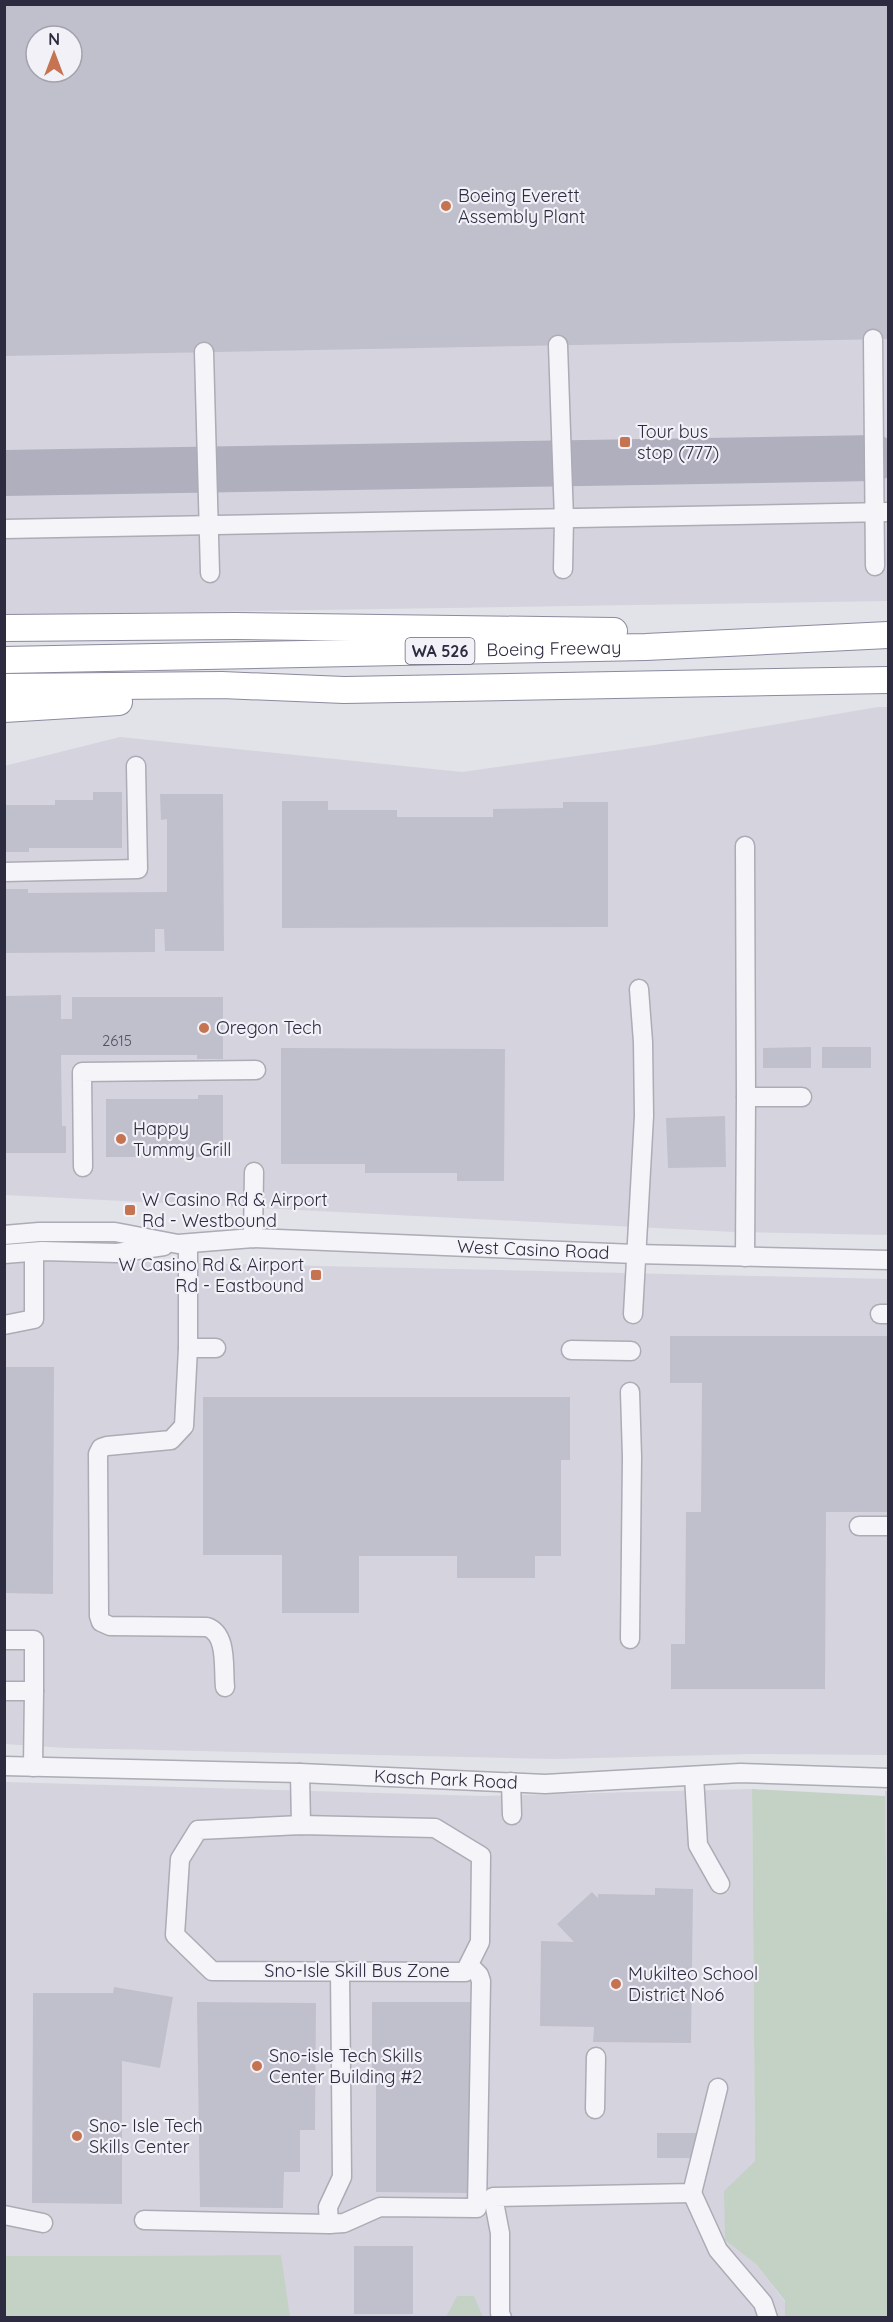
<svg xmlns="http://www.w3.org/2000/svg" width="893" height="2322" viewBox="0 0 893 2322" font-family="Quicksand,sans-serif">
<rect width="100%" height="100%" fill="#e2e2e9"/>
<path fill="#d5d4de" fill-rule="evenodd" d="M 4,5 L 888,5 L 888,601 L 5,615 ZM 36,36 L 72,36 L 72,72 L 36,72 Z
M 878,707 L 888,707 L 888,1235 L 734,1232 L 5,1195 L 4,766 L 120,737 L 462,772 L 648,746 Z
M 62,1260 L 888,1279 L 888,1755 L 750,1754 L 557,1759 L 66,1748 L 5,1744 L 4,1262 Z
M 5,1782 L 482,1796 L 752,1789 L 756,2264 L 785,2302 L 785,2317 L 282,2317 L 281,2255 L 5,2256 Z
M 885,1791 L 888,1791 L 888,1992 L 885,1796 Z"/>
<path fill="#c4d2c6" d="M 752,1789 L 885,1796 L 888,1992 L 888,2317 L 785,2317 L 785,2301 L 756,2264 L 725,2240 L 724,2191 L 755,2161 Z
M 281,2255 L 290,2317 L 5,2317 L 5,2256 Z
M 457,2296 L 474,2296 L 483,2317 L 446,2317 Z"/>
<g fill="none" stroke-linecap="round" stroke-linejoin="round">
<path stroke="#b0afbe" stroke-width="46" d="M 4,473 L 875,458"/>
</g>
<path fill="#c0bfcc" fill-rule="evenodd" d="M 4,4 L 888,4 L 888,339 L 4,356 ZM 36,36 L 72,36 L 72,72 L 36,72 Z
M 93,792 L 122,792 L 122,848 L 29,848 L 29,852 L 4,852 L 4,805 L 55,805 L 55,800 L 93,800 Z
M 160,794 L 223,794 L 224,951 L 165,951 L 164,929 L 155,929 L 155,952 L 4,953 L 4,889 L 28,889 L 28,893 L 167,892 L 167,819 L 161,820 Z
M 282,801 L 328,801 L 328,810 L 397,810 L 397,817 L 493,817 L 493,809 L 563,808 L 563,802 L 608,802 L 608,927 L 282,928 Z
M 61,995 L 61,1019 L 72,1019 L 72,997 L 223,997 L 223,1059 L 197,1059 L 197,1055 L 61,1055 L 62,1126 L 66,1126 L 66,1153 L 4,1153 L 4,996 Z
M 811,1047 L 811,1068 L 763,1068 L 763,1048 Z
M 822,1047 L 871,1047 L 871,1068 L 822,1068 Z
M 281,1048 L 505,1049 L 504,1181 L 457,1181 L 457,1173 L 365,1173 L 365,1164 L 281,1164 Z
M 198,1095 L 223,1095 L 223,1157 L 106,1157 L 106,1099 L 198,1099 Z
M 725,1116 L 726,1167 L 668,1168 L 666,1118 Z
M 670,1336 L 887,1336 L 887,1512 L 826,1512 L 825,1689 L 671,1689 L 671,1644 L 685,1644 L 686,1512 L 701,1512 L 702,1383 L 670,1383 Z
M 4,1367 L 54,1367 L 53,1594 L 4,1593 Z
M 203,1397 L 570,1397 L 570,1460 L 561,1460 L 561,1556 L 535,1556 L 535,1578 L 457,1578 L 457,1556 L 359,1556 L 359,1613 L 282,1613 L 282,1555 L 203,1555 Z
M 655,1888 L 693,1889 L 691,2043 L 593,2042 L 594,2027 L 540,2026 L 541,1941 L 574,1942 L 557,1924 L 592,1892 L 598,1898 L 598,1894 L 655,1895 Z
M 114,1987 L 173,1997 L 160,2068 L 122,2061 L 122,2204 L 32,2203 L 33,1993 L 113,1993 Z
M 197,2002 L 316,2003 L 315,2130 L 300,2130 L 300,2172 L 284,2172 L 283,2208 L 200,2207 Z
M 372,2002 L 470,2002 L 469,2193 L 376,2192 L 376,2069 L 372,2069 Z
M 657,2133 L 697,2133 L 697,2158 L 657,2158 Z
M 354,2246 L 413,2246 L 413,2314 L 354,2314 Z"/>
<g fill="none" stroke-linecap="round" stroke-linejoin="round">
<g stroke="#acabb6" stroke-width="21">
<g id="minor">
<path d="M 873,339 L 875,566"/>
<path d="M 558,345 L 564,519 L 563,569"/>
<path d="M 204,352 L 210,573"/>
<path d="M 4,529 L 888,512"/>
<path d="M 745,846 L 746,1097"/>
<path d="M 4,872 L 138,869 L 136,766"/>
<path d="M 83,1167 L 82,1072 L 256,1070"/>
<path id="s1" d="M 4,1235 L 39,1232 L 115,1232 L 178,1244 L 253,1238 L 635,1254 L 888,1260"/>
<path d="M 253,1238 L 254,1172"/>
<path d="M 188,1245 L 188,1348 L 216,1348"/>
<path d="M 4,1254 L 42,1251 L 117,1253 L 164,1246"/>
<path d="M 745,1257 L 746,1097 L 802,1097"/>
<path d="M 633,1314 L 644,1116 L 643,1042 L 639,989"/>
<path d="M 880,1314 L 888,1314"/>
<path d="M 4,1325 L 34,1319 L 34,1252"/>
<path d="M 188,1348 L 184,1426 L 171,1440 L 107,1446 L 101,1448 L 98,1454 L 99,1616 L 101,1622 L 110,1626 L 207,1627 C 228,1634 223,1668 225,1687"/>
<path d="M 571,1350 L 631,1351"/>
<path d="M 630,1392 L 632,1457 L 630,1639"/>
<path d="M 859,1526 L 888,1526"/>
<path d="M 4,1640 L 34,1640 L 34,1691"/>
<path d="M 4,1691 L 34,1691 L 33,1767"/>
<path id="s2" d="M 4,1766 L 300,1773 L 545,1784 L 740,1773 L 888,1778"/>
<path d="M 300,1773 L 301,1825"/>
<path d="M 694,1776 L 698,1845 L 720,1884"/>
<path d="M 511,1782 L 512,1815"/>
<path d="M 301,1825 L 435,1828 L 481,1856 L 480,1942 L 465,1972 L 212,1971 L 175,1935 L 180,1859 L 198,1830 Z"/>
<path d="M 340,1971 L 342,2177 L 328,2207 L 329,2224 L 344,2223 L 380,2207 L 477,2208 L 481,1981 L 479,1975 L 469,1965"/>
<path d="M 595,2109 L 596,2057"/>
<path d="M 692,2193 L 718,2250 L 763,2303 L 768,2318"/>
<path d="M 4,2215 L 43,2223"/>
<path d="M 144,2220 L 329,2224"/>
<path d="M 502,2318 L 500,2313 L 500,2233 L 493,2197 L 692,2193 L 718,2088"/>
</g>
</g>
<g stroke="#8b8a9f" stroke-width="28">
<g id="highway">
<path d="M 4,628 L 235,626 L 614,631"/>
<path id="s3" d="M 4,660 L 646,647 L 888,635"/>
<path d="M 4,687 L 222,685 L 344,690 L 888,680"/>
<path d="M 4,709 L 119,702"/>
</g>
</g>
<use href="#minor" stroke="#f5f4f8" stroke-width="18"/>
<use href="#highway" stroke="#fff" stroke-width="26"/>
</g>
<g fill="#c57350" stroke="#f1f1f7" stroke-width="2">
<circle cx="446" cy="206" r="6"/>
<rect x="619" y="436" width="12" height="12" rx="3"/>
<circle cx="204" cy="1028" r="6"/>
<circle cx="121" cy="1139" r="6"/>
<rect x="124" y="1204" width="12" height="12" rx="3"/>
<rect x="310" y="1269" width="12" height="12" rx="3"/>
<circle cx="616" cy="1984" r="6"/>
<circle cx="257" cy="2066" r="6"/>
<circle cx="77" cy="2136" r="6"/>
</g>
<g text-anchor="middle" stroke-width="4.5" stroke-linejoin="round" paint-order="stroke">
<g font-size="15" fill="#525063">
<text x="117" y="1046">2615</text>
</g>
<rect fill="#f1f1f7" stroke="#686677" stroke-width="1.5" x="405.5" y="638" width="69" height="26" rx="4.5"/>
<g font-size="16" font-weight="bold" fill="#2d2b40">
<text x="440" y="657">WA 526</text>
</g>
<g font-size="18" fill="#2d2b40" stroke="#f1f1f7" text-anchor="start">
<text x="458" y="202">Boeing Everett<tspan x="458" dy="21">Assembly Plant</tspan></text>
<text x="637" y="438">Tour bus<tspan x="637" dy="21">stop (777)</tspan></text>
<text x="216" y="1034">Oregon Tech</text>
<text x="133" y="1135">Happy<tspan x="133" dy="21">Tummy Grill</tspan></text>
<text x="142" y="1206">W Casino Rd &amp; Airport<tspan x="142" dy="21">Rd - Westbound</tspan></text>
<text x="304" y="1271" text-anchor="end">W Casino Rd &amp; Airport<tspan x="304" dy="21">Rd - Eastbound</tspan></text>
<text x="628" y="1980">Mukilteo School<tspan x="628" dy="21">District No6</tspan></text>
<text x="269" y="2062">Sno-isle Tech Skills<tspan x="269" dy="21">Center Building #2</tspan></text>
<text x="89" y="2132">Sno- Isle Tech<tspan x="89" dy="21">Skills Center</tspan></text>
</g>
<g font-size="18" fill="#2d2b40" stroke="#f1f1f7">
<text dy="6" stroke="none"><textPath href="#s3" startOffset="550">Boeing Freeway</textPath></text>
<text dy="6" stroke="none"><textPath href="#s1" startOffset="531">West Casino Road</textPath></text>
<text dy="6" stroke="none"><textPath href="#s2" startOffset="442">Kasch Park Road</textPath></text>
<text x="357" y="1977">Sno-Isle Skill Bus Zone</text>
</g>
</g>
<rect width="893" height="2322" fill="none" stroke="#2d2b40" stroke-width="12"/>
<g transform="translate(54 54)"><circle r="28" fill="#f1f1f7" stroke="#a3a2ae" stroke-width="1.5"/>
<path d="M0-4.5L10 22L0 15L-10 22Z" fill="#c57350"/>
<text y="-9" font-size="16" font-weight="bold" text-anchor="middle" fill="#2d2b40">N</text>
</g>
</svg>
